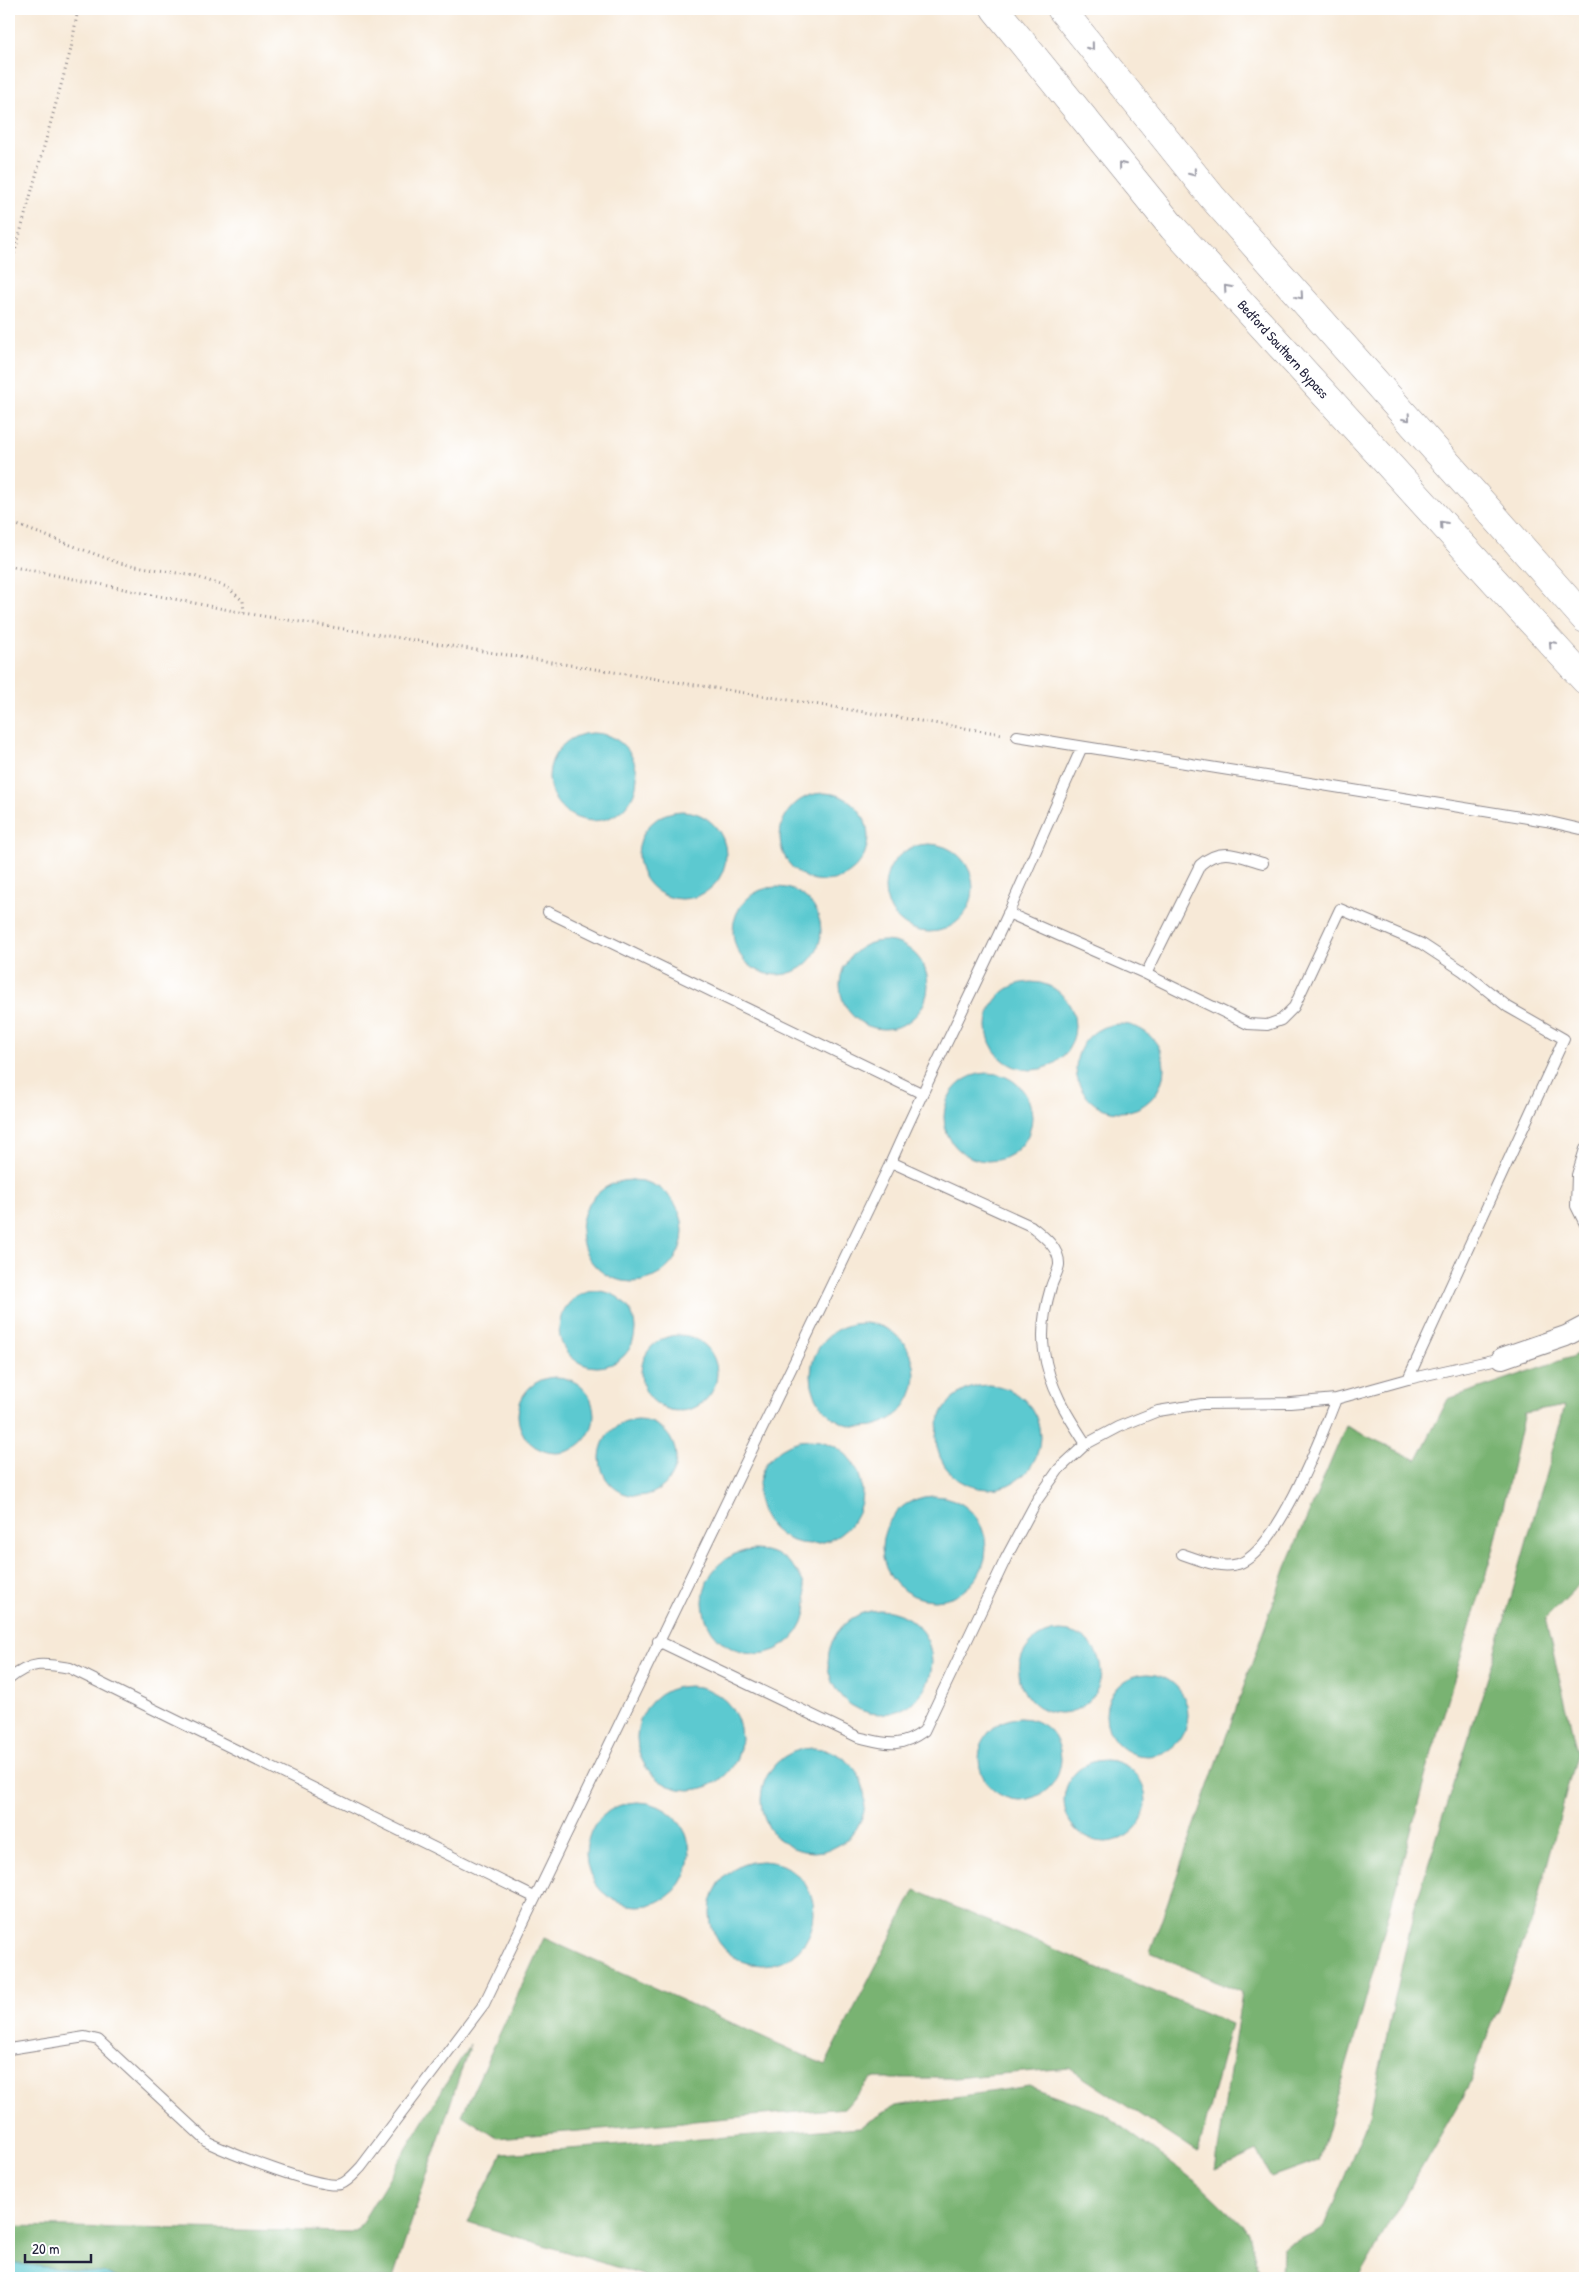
<svg xmlns="http://www.w3.org/2000/svg" width="1594" height="2287" viewBox="0 0 1594 2287" font-family="'Patrick Hand',sans-serif">
<rect width="100%" height="100%" fill="#fff"/>
<filter id="ink" filterUnits="userSpaceOnUse"><feTurbulence type="fractalNoise" baseFrequency=".02" numOctaves="2"/><feDisplacementMap in="SourceGraphic" scale="10" xChannelSelector="R" yChannelSelector="G"/><feConvolveMatrix kernelMatrix="1 2 1 2 8 2 1 2 1" color-interpolation-filters="sRGB"/></filter>
<filter id="wash" filterUnits="userSpaceOnUse"><feTurbulence type="fractalNoise" baseFrequency=".0096" numOctaves="4" result="noise"/><feDisplacementMap in="SourceGraphic" scale="20" xChannelSelector="R" yChannelSelector="G"/><feGaussianBlur stdDeviation="1.12" result="paint"/><feColorMatrix in="noise" values="0 0 0 0 0 0 0 0 0 0 0 0 0 0 0 0 0 1.4 0 .05"/><feComposite in="paint" operator="in"/></filter>
<g filter="url(#wash)">
<rect width="100%" height="100%" fill="#f7e9d7"/>
<path fill="#79b372" stroke="#4e6a56" d="M 1585,1349 L 1585,1578 L 1545,1619 L 1577,1751 L 1534,1916 L 1467,2089 L 1358,2278 L 1281,2278 L 1282,2248 L 1323,2228 L 1370,2114 L 1415,1906 L 1493,1661 L 1565,1406 L 1524,1413 L 1495,1544 L 1431,1756 L 1363,2009 L 1319,2160 L 1272,2177 L 1257,2151 L 1215,2170 L 1242,1992 L 1150,1952 L 1286,1567 L 1346,1426 L 1417,1460 L 1448,1399 L 1571,1357 Z
M 915,1890 L 1231,2024 L 1198,2153 L 1069,2068 L 954,2078 L 871,2078 L 845,2108 L 497,2138 L 462,2115 L 544,1938 L 825,2065 Z
M 470,2044 L 393,2278 L 9,2278 L 9,2226 L 356,2232 Z
M 1029,2086 L 1103,2113 L 1199,2184 L 1249,2232 L 1259,2278 L 652,2278 L 468,2222 L 502,2154 L 860,2127 L 895,2106 Z"/>
<path fill="#5cc9d0" stroke="#3f7686" d="M549 777a44 44 0 1 1 88 0a44 44 0 1 1-88 0Z
M780 837a44 44 0 1 1 88 0a44 44 0 1 1-88 0Z
M638 855a44 44 0 1 1 88 0a44 44 0 1 1-88 0Z
M885 888a44 44 0 1 1 88 0a44 44 0 1 1-88 0Z
M733 931a44 44 0 1 1 88 0a44 44 0 1 1-88 0Z
M840 985a44 44 0 1 1 88 0a44 44 0 1 1-88 0Z
M987 1026a44 44 0 1 1 88 0a44 44 0 1 1-88 0Z
M1076 1068a44 44 0 1 1 88 0a44 44 0 1 1-88 0Z
M944 1117a44 44 0 1 1 88 0a44 44 0 1 1-88 0Z
M581 1231a51 51 0 1 1 102 0a51 51 0 1 1-102 0Z
M559 1329a38 38 0 1 1 76 0a38 38 0 1 1-76 0Z
M811 1375a52 52 0 1 1 104 0a52 52 0 1 1-104 0Z
M641 1373a38 38 0 1 1 76 0a38 38 0 1 1-76 0Z
M518 1415a38 38 0 1 1 76 0a38 38 0 1 1-76 0Z
M936 1437a52 52 0 1 1 104 0a52 52 0 1 1-104 0Z
M600 1458a38 38 0 1 1 76 0a38 38 0 1 1-76 0Z
M758 1492a52 52 0 1 1 104 0a52 52 0 1 1-104 0Z
M882 1548a52 52 0 1 1 104 0a52 52 0 1 1-104 0Z
M703 1602a52 52 0 1 1 104 0a52 52 0 1 1-104 0Z
M828 1662a52 52 0 1 1 104 0a52 52 0 1 1-104 0Z
M1019 1672a41 41 0 1 1 82 0a41 41 0 1 1-82 0Z
M1106 1715a41 41 0 1 1 82 0a41 41 0 1 1-82 0Z
M637 1738a52 52 0 1 1 104 0a52 52 0 1 1-104 0Z
M979 1759a41 41 0 1 1 82 0a41 41 0 1 1-82 0Z
M761 1800a52 52 0 1 1 104 0a52 52 0 1 1-104 0Z
M1064 1801a41 41 0 1 1 82 0a41 41 0 1 1-82 0Z
M586 1854a52 52 0 1 1 104 0a52 52 0 1 1-104 0Z
M710 1913a52 52 0 1 1 104 0a52 52 0 1 1-104 0Z
M 9,2263 L 109,2274 L 118,2278 L 9,2278 Z"/>
</g>
<g filter="url(#ink)">
<g fill="none" stroke-linecap="round" stroke-linejoin="round">
<g stroke="#8c8689" stroke-width="12">
<path id="service" d="M 1017,736 L 1546,821 L 1585,830
M 548,912 L 921,1093
M 1008,913 L 1146,974 L 1248,1024 L 1267,1025 L 1281,1020 L 1294,1007 L 1340,909 L 1422,944 L 1463,971 L 1508,1007 L 1564,1039 L 1408,1379
M 1146,974 L 1200,865 C 1221,846 1238,856 1263,863
M 1585,1149 L 1577,1175 L 1576,1206 L 1585,1224
M 891,1162 L 1031,1226 C 1042,1235 1060,1248 1059,1265 C 1058,1272 1053,1280 1051,1287 C 1045,1307 1041,1330 1044,1351 C 1049,1387 1067,1415 1086,1444
M 1182,1554 C 1200,1560 1219,1569 1238,1564 C 1277,1552 1321,1437 1336,1399
M 658,1641 L 858,1737 C 887,1744 899,1749 924,1731 L 1006,1558 L 1037,1500 L 1059,1469 L 1086,1444 L 1118,1427 L 1158,1411 L 1202,1404 L 1290,1403 L 1336,1399 L 1408,1379 L 1502,1358
M 9,1679 C 32,1661 43,1663 70,1668 L 534,1897
M 9,2049 L 85,2037 L 98,2040 L 209,2143 C 230,2153 322,2190 341,2184 C 349,2181 355,2173 361,2167 L 484,2004 L 891,1162 C 928,1078 970,997 1008,914 C 1033,858 1057,802 1082,747"/>
</g>
<g stroke="#8c8689" stroke-width="22">
<path id="minor" d="M 1502,1358 L 1566,1336 L 1585,1326"/>
</g>
<g stroke="#8c8689" stroke-width="29">
<g id="trunk">
<path id="s1" d="M 995,9 L 1173,228 L 1585,680"/>
<path d="M 1061,9 L 1212,197 L 1585,619"/>
</g>
</g>
<path stroke="#8c8689" stroke-width="3" stroke-dasharray="1 4" stroke-linecap="butt" d="M 9,273 L 71,49 L 78,9
M 9,522 L 119,563 L 194,576 L 227,587 L 243,601 L 244,613
M 9,566 L 244,613 L 1002,734"/>
<use href="#service" stroke="#fff" stroke-width="10"/>
<use href="#minor" stroke="#fff" stroke-width="20"/>
<use href="#trunk" stroke="#fff" stroke-width="28"/>
</g>
<defs><path id="oneway-chevron" d="M-2-3.5L2.5 0L-2 3.5" fill="none" stroke-width="1.6" stroke-linecap="round" stroke-linejoin="round" transform="scale(1.25)"/></defs>
<g stroke="#9c9ca7">
<use href="#oneway-chevron" transform="translate(1091 47) rotate(51)"/>
<use href="#oneway-chevron" transform="translate(1121 165) rotate(-129)"/>
<use href="#oneway-chevron" transform="translate(1193 173) rotate(51)"/>
<use href="#oneway-chevron" transform="translate(1227 288) rotate(-132)"/>
<use href="#oneway-chevron" transform="translate(1300 296) rotate(49)"/>
<use href="#oneway-chevron" transform="translate(1407 418) rotate(49)"/>
<use href="#oneway-chevron" transform="translate(1443 524) rotate(-132)"/>
<use href="#oneway-chevron" transform="translate(1552 644) rotate(-132)"/>
</g>
</g>
<g text-anchor="middle" stroke-width="5" stroke-linejoin="round" paint-order="stroke">
<g font-size="14" fill="#22223b" stroke="#fff">
<text dy="5" stroke="none"><textPath href="#s1" startOffset="446">Bedford Southern Bypass</textPath></text>
</g>
</g>
<rect width="1594" height="2287" fill="none" stroke="#fff" stroke-width="30"/>
<path d="M25 2254v8h66v-8" fill="none" stroke="#22223b" stroke-width="2.5"/>
<text x="32" y="2254" font-size="15" fill="#22223b" stroke="#ffffff" stroke-width="4" paint-order="stroke">20 m</text>
</svg>
